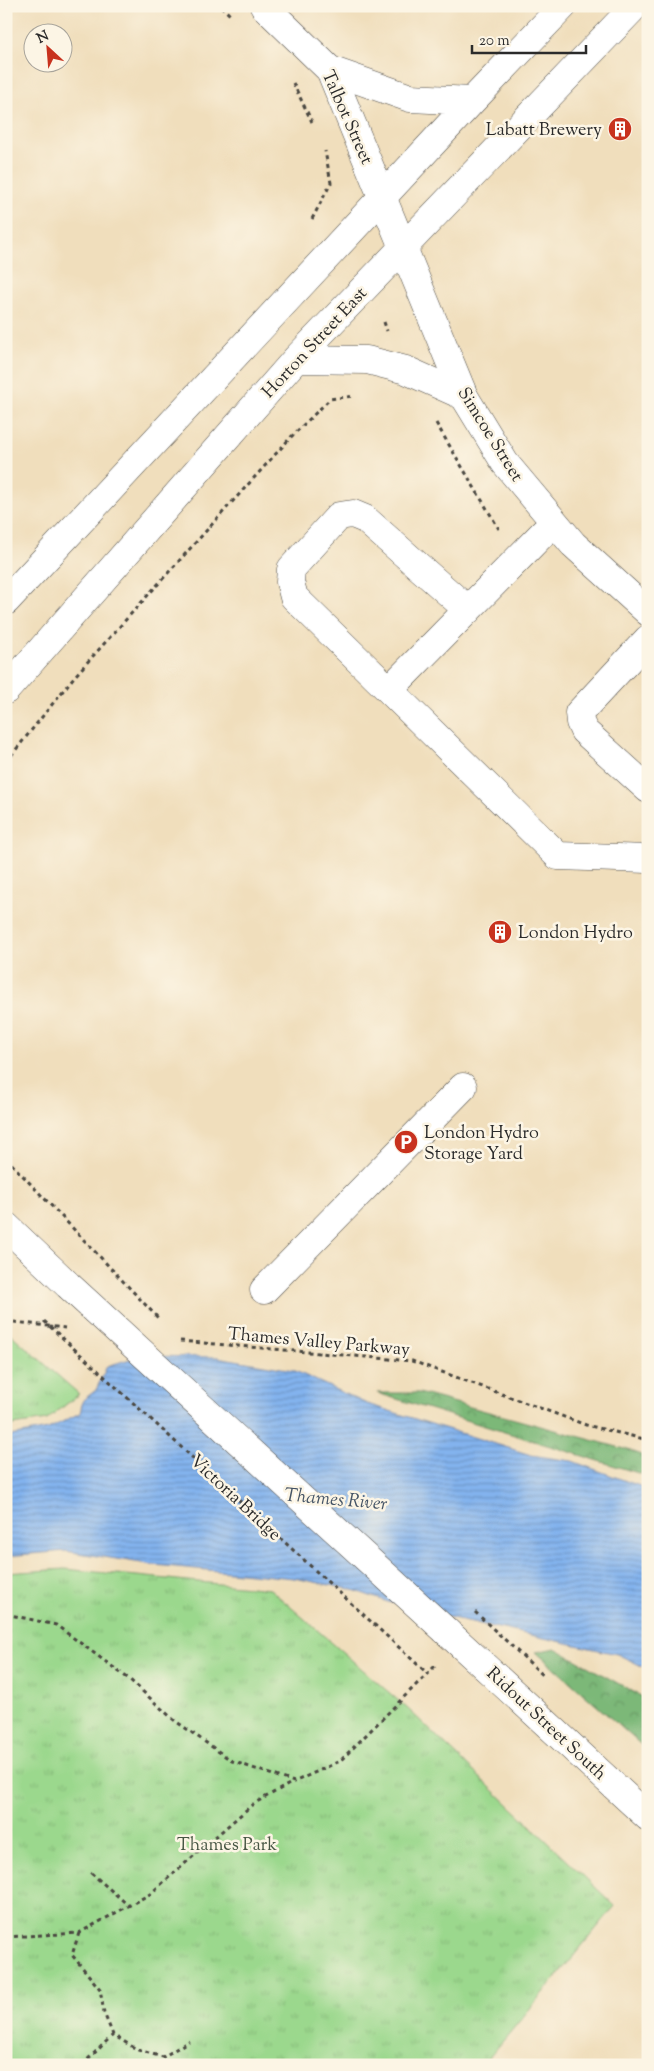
<svg xmlns="http://www.w3.org/2000/svg" width="654" height="2071" viewBox="0 0 654 2071" font-family="'Sorts Mill Goudy',serif">
<defs>
<pattern id="forest-crowns" width="20" height="18" patternUnits="userSpaceOnUse" patternTransform="scale(1.25)"><rect width="20" height="18" fill="#7cb878"/><path d="M2 6a3 3 0 1 1 6 0M12 15a3 3 0 1 1 6 0" fill="none" stroke="#669663"/></pattern>
<pattern id="park-tufts" width="24" height="20" patternUnits="userSpaceOnUse" patternTransform="scale(1.25)"><rect width="24" height="20" fill="#9bd88d"/><path d="M3 7l-1-3M5 7V3M7 7l1-3M15 17l-1-3M17 17v-4M19 17l1-3" fill="none" stroke="#86ba7a"/></pattern>
<pattern id="water-rules" width="6" height="5" patternUnits="userSpaceOnUse" patternTransform="scale(1.25)"><rect width="6" height="5" fill="#83b3ee"/><path d="M0 2.5h6" fill="none" stroke="#6b92c1"/></pattern>
</defs>
<rect width="100%" height="100%" fill="#fcf5e5"/>
<filter id="ink" filterUnits="userSpaceOnUse"><feTurbulence type="fractalNoise" baseFrequency=".02" numOctaves="2"/><feDisplacementMap in="SourceGraphic" scale="10" xChannelSelector="R" yChannelSelector="G"/><feConvolveMatrix kernelMatrix="1 2 1 2 8 2 1 2 1" color-interpolation-filters="sRGB"/></filter>
<filter id="wash" filterUnits="userSpaceOnUse"><feTurbulence type="fractalNoise" baseFrequency=".0096" numOctaves="4" result="noise"/><feDisplacementMap in="SourceGraphic" scale="20" xChannelSelector="R" yChannelSelector="G"/><feGaussianBlur stdDeviation="1.12" result="paint"/><feColorMatrix in="noise" values="0 0 0 0 0 0 0 0 0 0 0 0 0 0 0 0 0 1.4 0 .05"/><feComposite in="paint" operator="in"/></filter>
<g filter="url(#wash)">
<rect width="100%" height="100%" fill="#f0debc"/>
<path fill="url(#forest-crowns)" stroke="#547252" d="M 377,1393 L 419,1393 L 625,1449 L 648,1457 L 648,1476 Z
M 555,1648 L 648,1700 L 648,1751 L 536,1652 Z"/>
<path fill="url(#park-tufts)" stroke="#63825c" d="M 6,1330 L 79,1394 L 47,1420 L 6,1426 Z
M 65,1569 L 270,1589 L 408,1709 L 615,1906 L 483,2065 L 6,2065 L 6,1573 Z"/>
<path fill="url(#water-rules)" stroke="#576f8c" d="M 140,1356 L 217,1357 L 293,1370 L 367,1404 L 531,1455 L 572,1461 L 648,1489 L 648,1669 L 617,1654 L 439,1615 L 388,1602 L 350,1589 L 294,1578 L 154,1565 L 66,1551 L 6,1556 L 6,1437 L 48,1429 L 80,1413 L 83,1400 L 96,1390 L 107,1366 Z"/>
</g>
<g filter="url(#ink)">
<g fill="none" stroke-linecap="round" stroke-linejoin="round">
<g stroke="#494641" stroke-width="29">
<path id="minor" d="M 264,6 L 330,70 L 464,396 L 505,463 L 573,544 L 648,612
M 554,522 L 389,690 L 558,856 L 648,859
M 648,639 L 579,713 L 580,722 L 584,731 L 648,789
M 389,690 L 294,597 L 290,582 L 291,569 L 339,516 L 353,514 L 365,519 L 468,610
M 6,1226 L 68,1285
M 264,1290 L 463,1087
M 445,1630 L 648,1817"/>
</g>
<g stroke="#494641" stroke-width="29">
<path id="major" d="M 330,70 L 410,98 L 472,101
M 296,359 L 367,360 L 406,370 L 464,396
M 6,601 L 472,101 L 563,6
M 6,690 L 296,359 L 635,6"/>
</g>
<path stroke="#494641" stroke-width="3" stroke-dasharray="4 4" stroke-linecap="butt" d="M 221,6 L 231,16
M 293,83 L 312,122
M 312,219 L 331,183 L 325,151
M 384,322 L 387,331
M 436,423 L 499,529
M 6,762 L 74,677 L 291,437 L 330,399 L 354,396
M 6,1158 L 159,1319
M 6,1321 L 65,1328
M 180,1341 L 412,1361 L 586,1425 L 648,1440
M 6,1614 L 56,1625 L 129,1679 L 174,1720 L 232,1761 L 294,1782 L 340,1761 L 435,1666
M 91,1873 L 128,1905
M 79,1933 L 72,1955 L 100,1989 L 104,2013 L 113,2035 L 138,2050 L 163,2057 L 189,2041
M 6,1937 L 79,1933 L 150,1894 L 253,1804 L 293,1782
M 82,2065 L 113,2035"/>
<use href="#minor" stroke="#fff" stroke-width="28"/>
<use href="#major" stroke="#fff" stroke-width="28"/>
<g stroke="#494641" stroke-width="29" stroke-linecap="butt">
<path id="minor-bridge" d="M 68,1285 L 445,1630"/>
</g>
<path stroke="#494641" stroke-width="3" stroke-dasharray="4 4" stroke-linecap="butt" d="M 44,1321 L 428,1674
M 475,1612 L 544,1676"/>
<use href="#minor-bridge" stroke="#fff" stroke-width="28"/>
</g>
</g>
<defs>
<g id="building-disc" transform="scale(1.25)"><circle r="9.5" fill="#c8321e" stroke="#fcf5e5"/><path d="M-4-6H4V6H1V3H-1V6H-4ZM-2.5-4.3h1.7v1.8h-1.7ZM.8-4.3h1.7v1.8H.8ZM-2.5-1h1.7V.8h-1.7ZM.8-1h1.7V.8H.8Z" fill="#fff"/></g>
<g id="parking-disc" transform="scale(1.25)"><circle r="9.5" fill="#c8321e" stroke="#fcf5e5"/><path d="M-3.5-5.5H1a3.5 3.5 0 0 1 0 7H-1V5.5H-3.5ZM-1-3.4V-.6H.8a1.4 1.4 0 0 0 0-2.8Z" fill="#fff"/></g>
</defs>
<g fill-rule="evenodd">
<use href="#building-disc" x="620" y="129"/>
<use href="#building-disc" x="500" y="932"/>
<use href="#parking-disc" x="406" y="1142"/>
</g>
<g text-anchor="middle" stroke-width="5" stroke-linejoin="round" paint-order="stroke">
<g font-size="18" fill="#2b2b2b" stroke="#fcf5e5">
<text transform="translate(348 117) rotate(66)" y="6">Talbot Street</text>
<text transform="translate(314 342) rotate(-47)" y="6">Horton Street East</text>
<text transform="translate(491 434) rotate(58)" y="6">Simcoe Street</text>
<text transform="translate(319 1341) rotate(5)" y="6">Thames Valley Parkway</text>
<text transform="translate(236 1497) rotate(43)" y="6">Victoria Bridge</text>
<text transform="translate(547 1723) rotate(43)" y="6">Ridout Street South</text>
</g>
<g font-size="18" fill="#2b2b2b" stroke="#fcf5e5" text-anchor="start">
<text x="602" y="135" text-anchor="end">Labatt Brewery</text>
<text x="518" y="938">London Hydro</text>
<text x="424" y="1138">London Hydro<tspan x="424" dy="21">Storage Yard</tspan></text>
</g>
<g font-size="18" fill="#475644" stroke="#fcf5e5">
<text x="227" y="1850">Thames Park</text>
</g>
<g font-size="19" font-style="italic" fill="#455466" stroke="#fcf5e5">
<text transform="translate(336 1498) rotate(5)" y="7">Thames River</text>
</g>
</g>
<rect width="654" height="2071" fill="none" stroke="#fcf5e5" stroke-width="25"/>
<g transform="translate(48 48) rotate(334)"><circle r="24" fill="#fcf5e5" stroke="#a8a49b"/>
<path d="M0-4L9 19L0 12L-9 19Z" fill="#c8321e"/>
<text y="-8" font-size="14" font-weight="bold" text-anchor="middle" fill="#2b2b2b">N</text>
</g>
<path d="M472 45v8h114v-8" fill="none" stroke="#2b2b2b" stroke-width="2.5"/>
<text x="479" y="45" font-size="15" fill="#2b2b2b" stroke="#fcf5e5" stroke-width="4" paint-order="stroke">20 m</text>
</svg>
